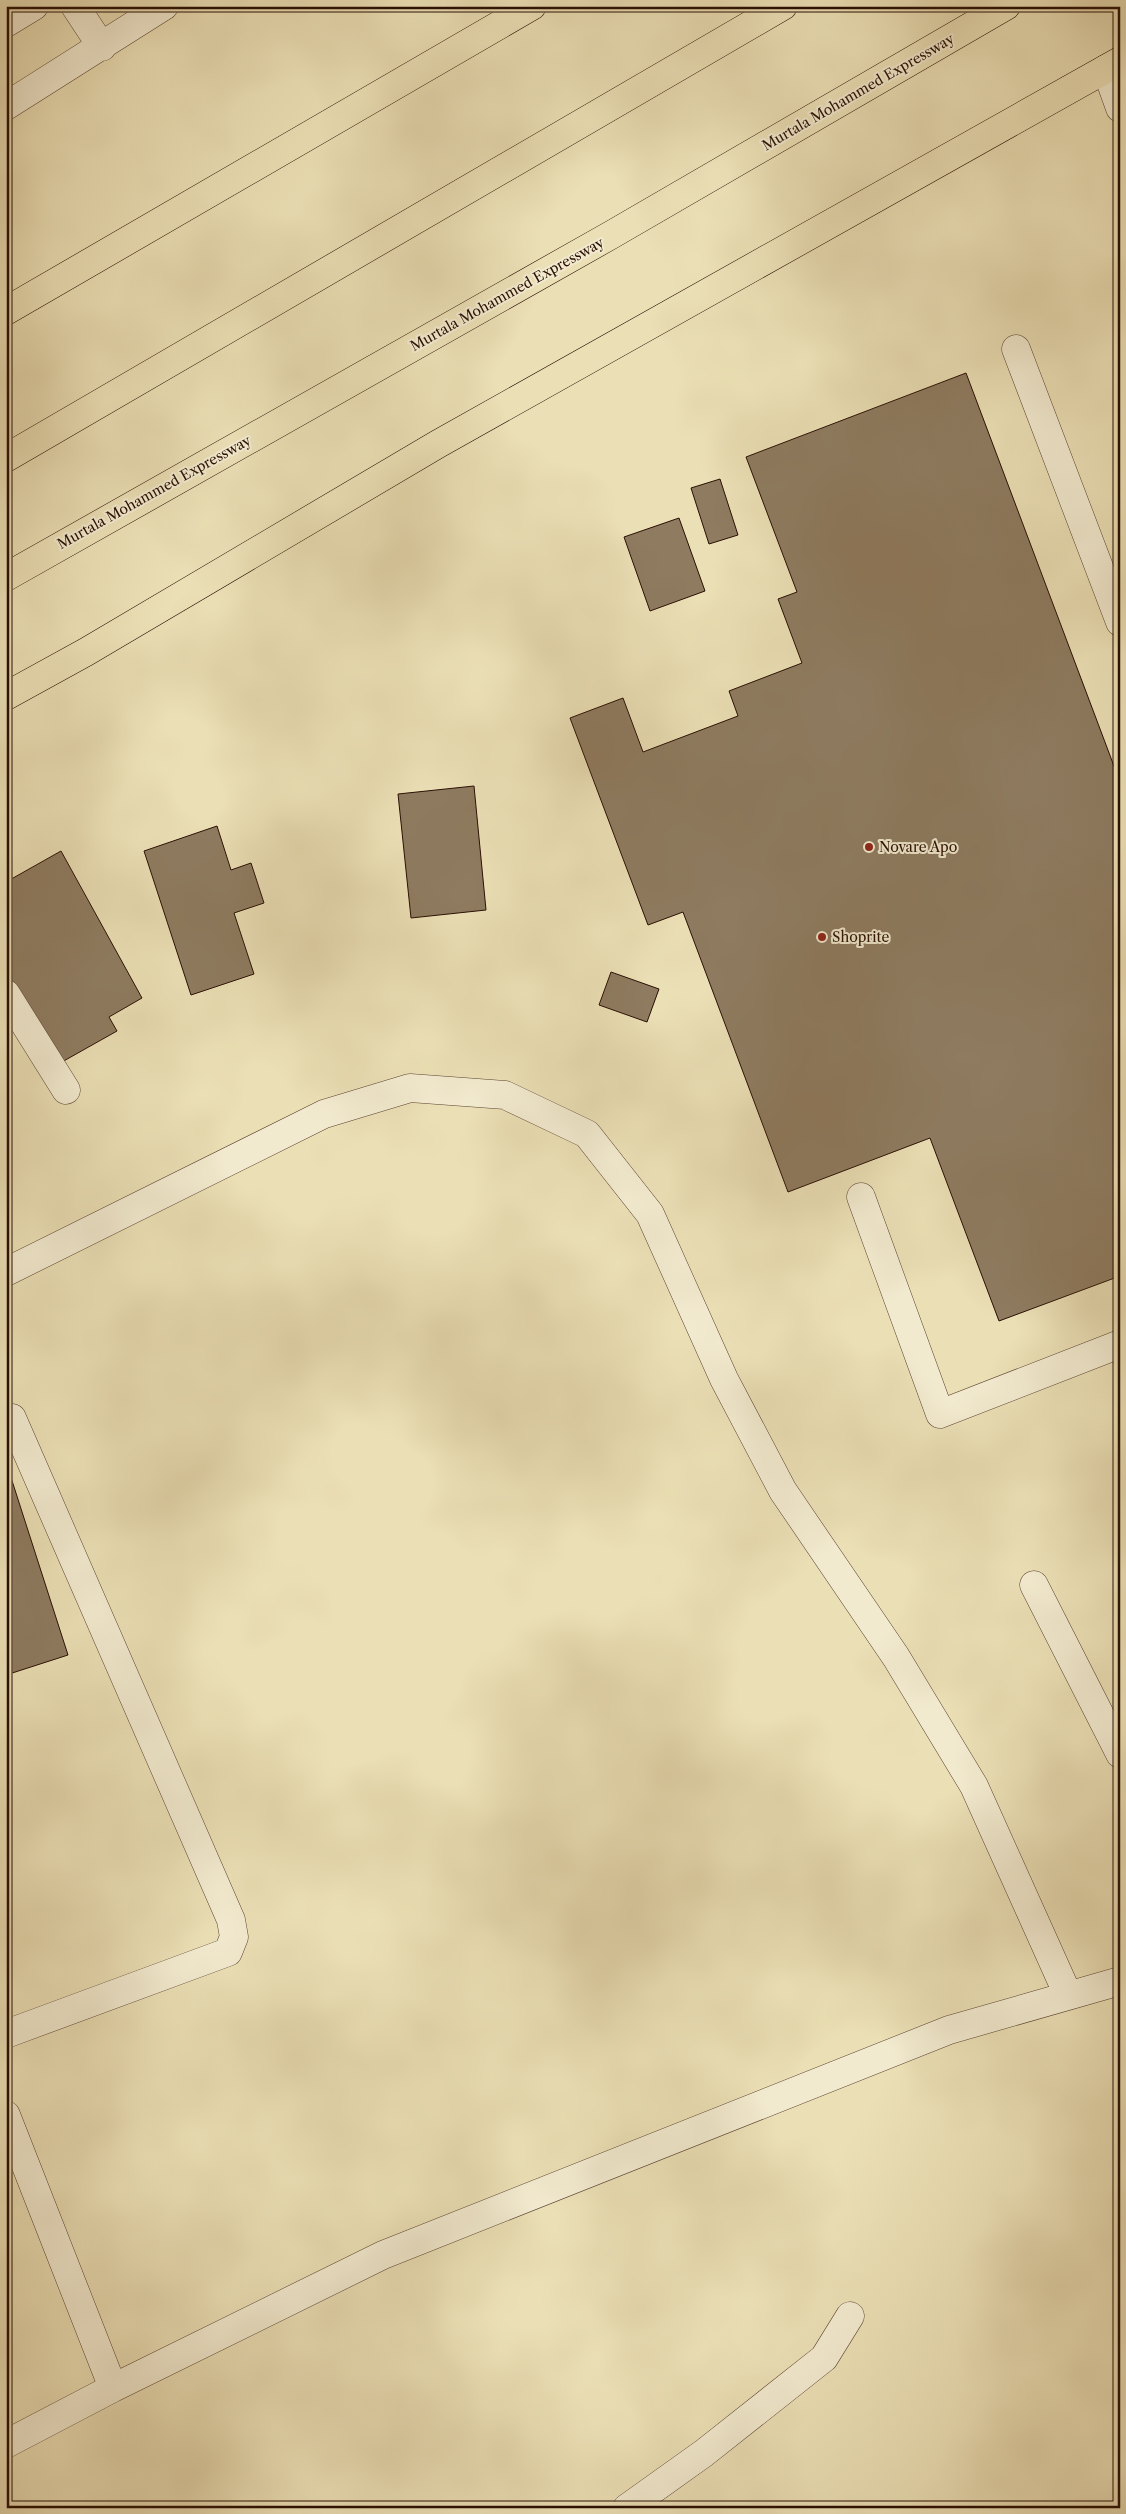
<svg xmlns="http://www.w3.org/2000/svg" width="1126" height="2514" viewBox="0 0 1126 2514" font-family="'Libre Caslon Text',serif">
<rect width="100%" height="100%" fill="#ebdfb5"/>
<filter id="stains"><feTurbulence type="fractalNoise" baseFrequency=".004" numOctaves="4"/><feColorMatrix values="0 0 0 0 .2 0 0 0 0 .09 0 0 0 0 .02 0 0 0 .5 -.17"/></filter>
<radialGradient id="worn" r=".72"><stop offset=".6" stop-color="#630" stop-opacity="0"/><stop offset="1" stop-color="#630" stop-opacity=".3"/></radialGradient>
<path fill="#8e7b60" stroke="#290f03" d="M 966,373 L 1120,782 L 1120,1276 L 999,1321 L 930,1138 L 788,1192 L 683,912 L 648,925 L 570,718 L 623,698 L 643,752 L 738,716 L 729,691 L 802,663 L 778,599 L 797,592 L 746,457 Z
M 720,479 L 738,535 L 709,544 L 691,488 Z
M 679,518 L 705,591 L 650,611 L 624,537 Z
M 474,786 L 486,910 L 411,918 L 398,794 Z
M 217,826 L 231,870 L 251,863 L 264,903 L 234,913 L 254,974 L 191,995 L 144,851 Z
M 61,851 L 142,998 L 109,1017 L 117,1031 L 53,1067 L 6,984 L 6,882 Z
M 611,972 L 659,989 L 647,1022 L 599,1005 Z
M 6,1462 L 68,1655 L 6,1675 Z"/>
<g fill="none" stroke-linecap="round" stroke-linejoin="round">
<g stroke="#5a4330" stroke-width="29">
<path id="minor" d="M 75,6 L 102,47
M 6,23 L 34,6
M 1106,69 L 1120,108
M 6,106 L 164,6
M 1016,349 L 1120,622
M 6,994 L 66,1090
M 861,1197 L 940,1414 L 1120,1344
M 6,1272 L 324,1114 L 410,1088 L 505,1095 L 587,1134 L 650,1214 L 724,1379 L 783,1491 L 896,1657 L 974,1786 L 1068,1995
M 1034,1585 L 1120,1754
M 6,2034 L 228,1952 L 234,1937 L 231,1920 L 12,1418
M 6,2115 L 113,2388
M 6,2444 L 113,2388 L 383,2255 L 949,2030 L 1120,1981
M 627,2508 L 704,2453 L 824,2358 L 850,2316"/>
</g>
<g stroke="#290f03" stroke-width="29">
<path id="major" d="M 6,311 L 532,6
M 6,696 L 86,652 L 438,444 L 1120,61"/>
</g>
<g stroke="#290f03" stroke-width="29">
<path id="highway" d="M 6,458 L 783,6
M 6,577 L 611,235 L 1006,6"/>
</g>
<use href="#minor" stroke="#f2eacf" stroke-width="28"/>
<use href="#major" stroke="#ebdfb5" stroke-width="28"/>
<use href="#highway" stroke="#ebdfb5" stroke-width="28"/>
</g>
<g fill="#8f2418" stroke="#f2eacf" stroke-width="2">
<circle cx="869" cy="847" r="5"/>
<circle cx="822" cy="937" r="5"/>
</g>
<g text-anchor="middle" stroke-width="4" stroke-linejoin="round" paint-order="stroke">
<g font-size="14" fill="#290f03" stroke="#f2eacf">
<text transform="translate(858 92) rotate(-30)" y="5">Murtala Mohammed Expressway</text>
<text transform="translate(507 294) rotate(-29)" y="5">Murtala Mohammed Expressway</text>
<text transform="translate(154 492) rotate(-29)" y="5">Murtala Mohammed Expressway</text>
</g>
<g font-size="14" fill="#290f03" stroke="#f2eacf" text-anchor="start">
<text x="879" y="852">Novare Apo</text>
<text x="832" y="942">Shoprite</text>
</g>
</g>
<rect width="1126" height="2514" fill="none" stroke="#ebdfb5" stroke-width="25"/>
<rect x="8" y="8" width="1111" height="2499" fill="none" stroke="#290f03" stroke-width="2.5"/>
<rect x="12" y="12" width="1101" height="2489" fill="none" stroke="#290f03"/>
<rect width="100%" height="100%" filter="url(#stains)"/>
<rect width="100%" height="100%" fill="url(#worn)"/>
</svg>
